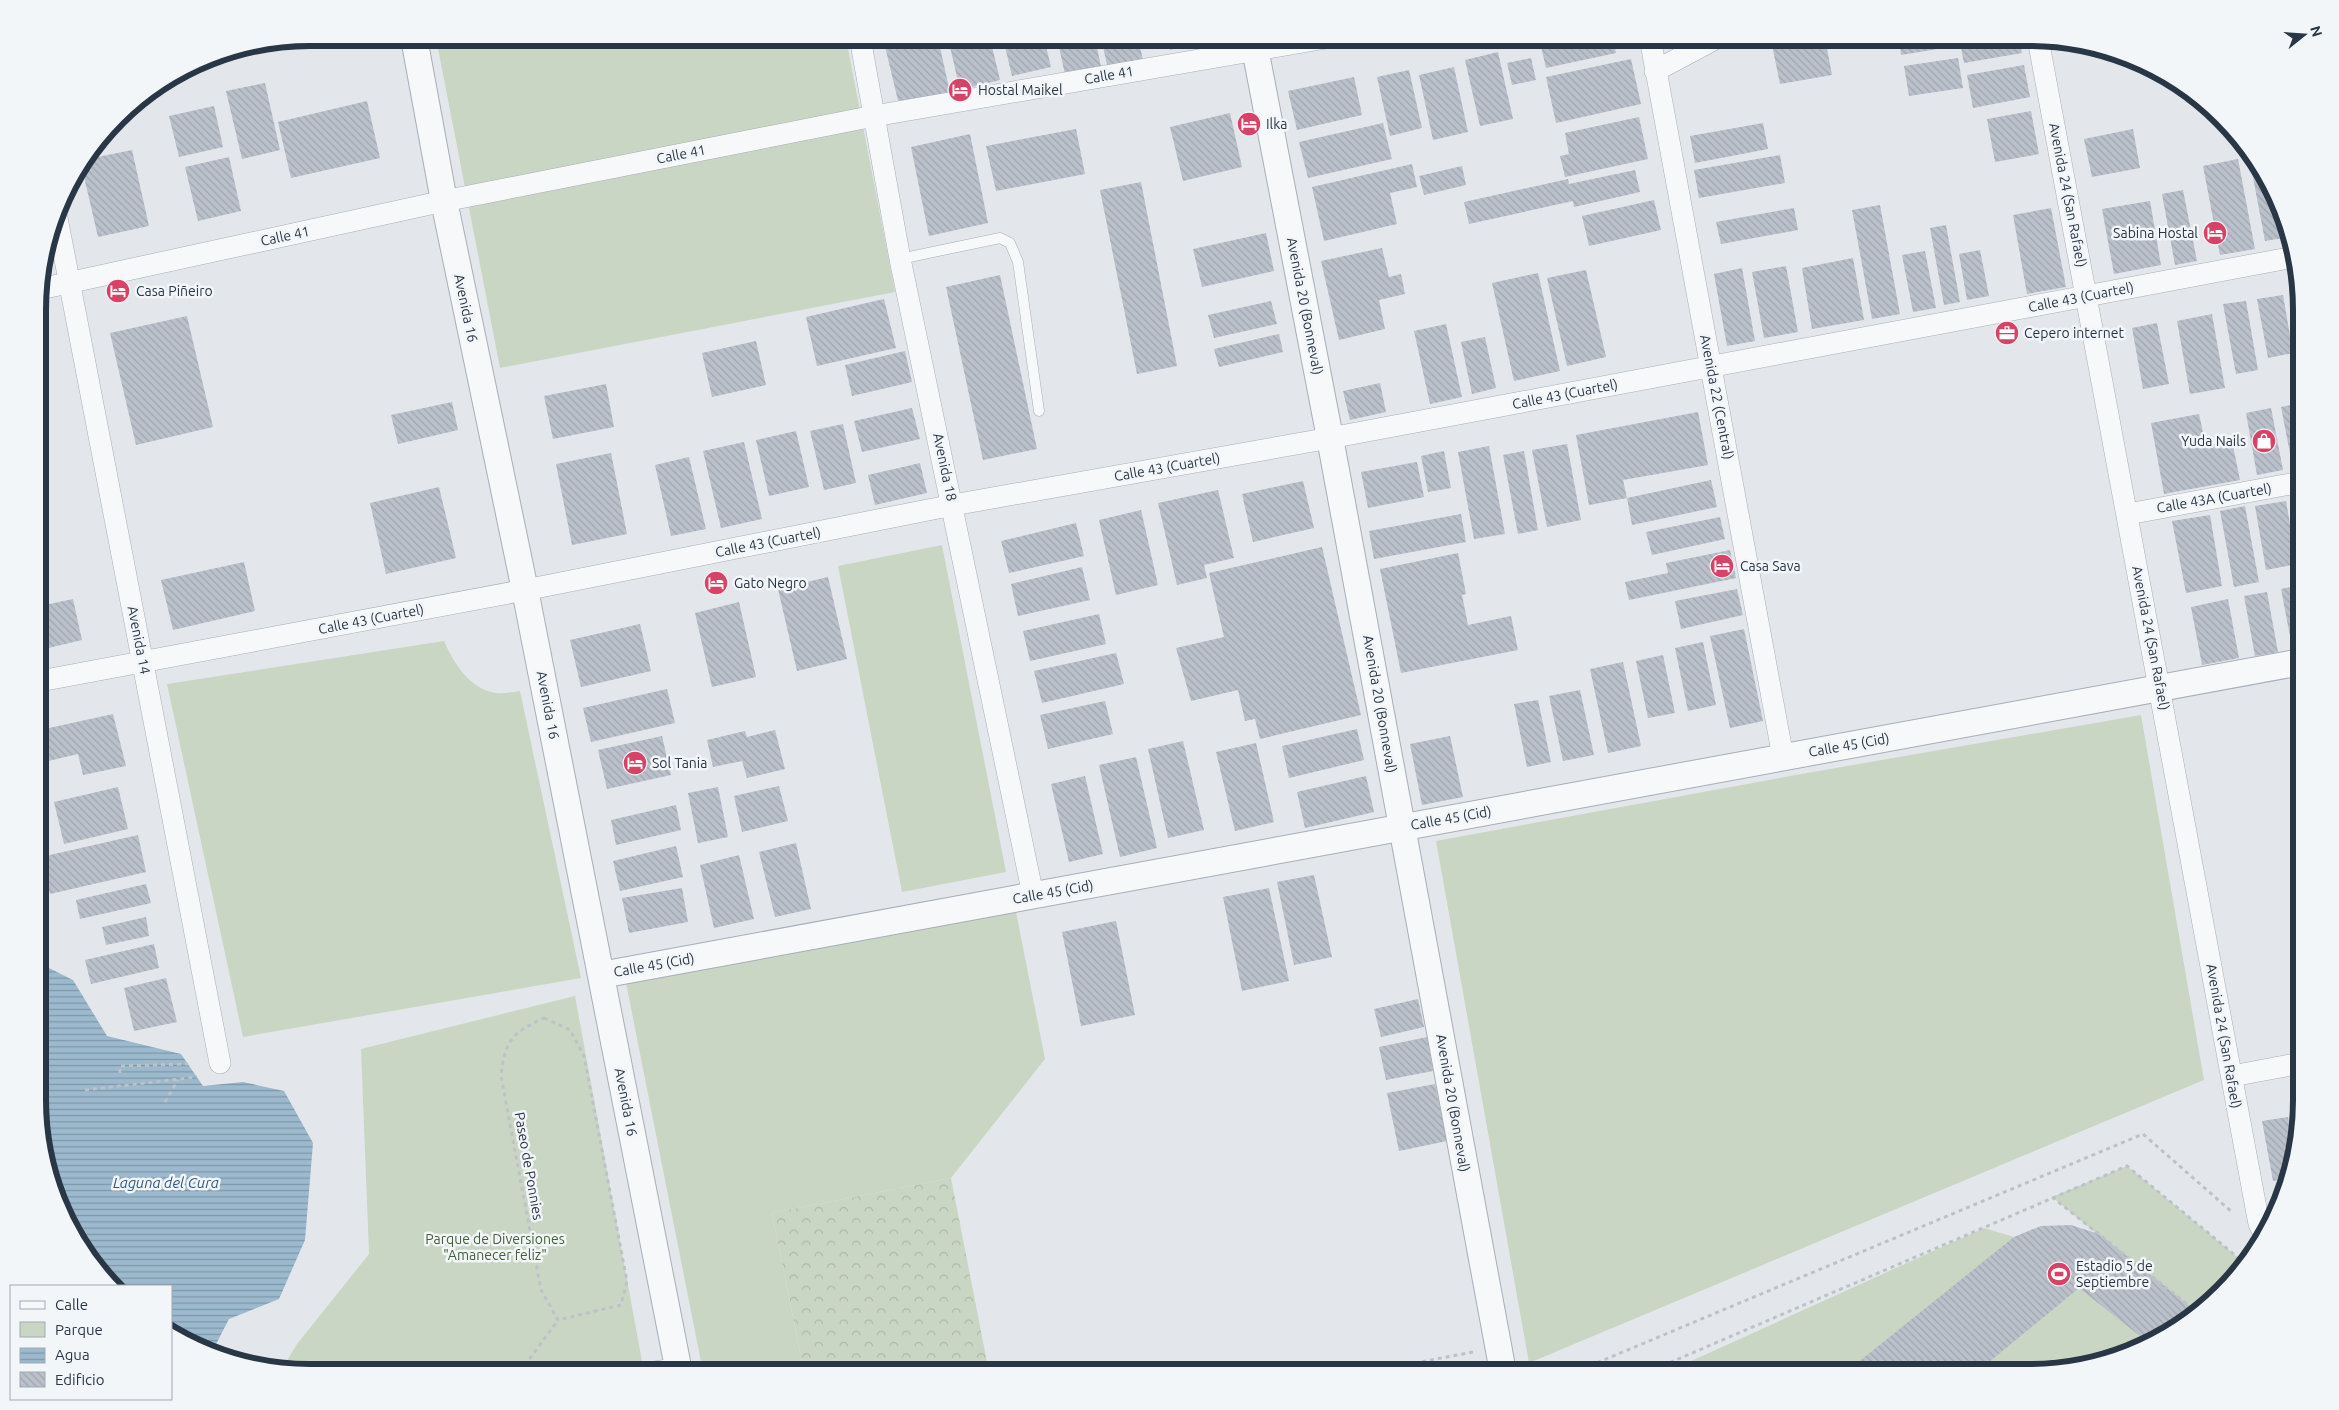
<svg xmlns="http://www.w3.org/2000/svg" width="2339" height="1410" viewBox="0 0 2339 1410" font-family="Ubuntu,sans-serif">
<defs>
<pattern id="forest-crowns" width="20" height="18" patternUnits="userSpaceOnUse" patternTransform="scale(1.25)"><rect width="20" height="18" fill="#cad6c4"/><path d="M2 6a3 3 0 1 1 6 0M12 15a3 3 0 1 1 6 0" fill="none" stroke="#aeb8aa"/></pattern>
<pattern id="water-rules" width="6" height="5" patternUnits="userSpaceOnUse" patternTransform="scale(1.25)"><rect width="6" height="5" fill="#9cb9ce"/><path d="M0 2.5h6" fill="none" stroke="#7f97a9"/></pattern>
<pattern id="building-back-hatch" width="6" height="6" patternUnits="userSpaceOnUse" patternTransform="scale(1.25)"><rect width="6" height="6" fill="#bac1ca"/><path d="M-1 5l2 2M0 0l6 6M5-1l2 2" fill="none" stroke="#a0a6af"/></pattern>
</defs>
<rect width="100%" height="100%" fill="#e3e7ec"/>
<path fill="#cad6c4" d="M 436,38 L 846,38 L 895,292 L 500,368 Z
M 942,545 L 1006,872 L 902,892 L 838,566 Z
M 444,641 C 454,663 469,689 496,693 C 503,694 513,692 520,691 L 581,978 L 243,1037 L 167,684 Z
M 2141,715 L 2204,1080 L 1529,1363 L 1436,841 L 1807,773 Z
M 1015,907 L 1045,1059 L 951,1178 L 772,1213 L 804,1372 L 703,1372 L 626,983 Z
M 575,996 L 644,1372 L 309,1372 L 282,1369 L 297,1344 L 369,1254 L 361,1049 Z
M 2127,1166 L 2241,1260 L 2249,1258 L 2222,1293 L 2166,1336 L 2100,1363 L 2047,1372 L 1667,1372 L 1984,1228 L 2014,1237 L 2041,1226 L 2097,1234 L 2052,1197 Z"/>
<path fill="url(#forest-crowns)" d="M 951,1178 L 989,1372 L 804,1372 L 772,1213 Z"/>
<path fill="url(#water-rules)" d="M 40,957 L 43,965 L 73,980 L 107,1036 L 181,1054 L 203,1086 L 243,1082 L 284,1091 L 313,1143 L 305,1240 L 279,1299 L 229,1319 L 212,1352 L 171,1334 L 171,1286 L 112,1286 L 83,1251 L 52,1188 L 40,1136 Z"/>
<path fill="url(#building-back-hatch)" d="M 883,38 L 938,38 L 950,93 L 899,105 Z
M 948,38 L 990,38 L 1000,80 L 960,90 Z
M 1003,38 L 1044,38 L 1051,67 L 1012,76 Z
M 1057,38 L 1095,38 L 1102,71 L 1066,79 Z
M 1101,38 L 1138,38 L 1143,60 L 1108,69 Z
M 1167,38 L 1218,38 L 1170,50 Z
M 1560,38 L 1613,38 L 1616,53 L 1546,68 L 1540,42 Z
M 1813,38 L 1825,38 L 1832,75 L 1780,84 L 1772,45 Z
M 1899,38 L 1955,38 L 1956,46 L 1901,55 Z
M 1959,38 L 2019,38 L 2022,53 L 1964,63 Z
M 1498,52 L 1513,119 L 1480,126 L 1465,60 Z
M 1531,58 L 1536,80 L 1512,85 L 1507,63 Z
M 1958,58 L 1963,88 L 1909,96 L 1904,66 Z
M 1631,59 L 1641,104 L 1556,123 L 1546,77 Z
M 2024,65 L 2030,97 L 1973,108 L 1967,75 Z
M 1454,67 L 1468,132 L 1433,140 L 1419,75 Z
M 1409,70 L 1422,128 L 1390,136 L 1377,77 Z
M 1354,77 L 1362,115 L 1297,130 L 1288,91 Z
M 265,83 L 280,150 L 242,159 L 226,91 Z
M 367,101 L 380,158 L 291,178 L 278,122 Z
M 214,106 L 223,147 L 179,157 L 169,116 Z
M 2031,111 L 2039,154 L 1995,162 L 1987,119 Z
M 1230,113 L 1242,167 L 1183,181 L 1170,127 Z
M 1639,117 L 1648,159 L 1565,177 L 1560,156 L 1569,154 L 1565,133 Z
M 1383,123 L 1392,159 L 1308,178 L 1299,142 Z
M 1763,123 L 1768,149 L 1695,163 L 1690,136 Z
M 1076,129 L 1085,174 L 996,191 L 986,146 Z
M 2133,129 L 2140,168 L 2092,177 L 2084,139 Z
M 970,134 L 988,223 L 929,236 L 911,147 Z
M 132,150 L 149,226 L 98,237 L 82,168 L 88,159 Z
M 1780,155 L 1785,183 L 1699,198 L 1694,170 Z
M 2249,156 L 2251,156 L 2265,173 L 2287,223 L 2290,237 L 2265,241 Z
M 229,157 L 241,211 L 198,221 L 185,167 Z
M 2238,159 L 2255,249 L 2220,255 L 2203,166 Z
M 1412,164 L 1417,187 L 1390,193 L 1397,224 L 1324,241 L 1312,187 Z
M 1462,166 L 1466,185 L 1424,195 L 1419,176 Z
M 1635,170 L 1640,192 L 1574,207 L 1573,201 L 1469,224 L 1464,202 L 1568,179 L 1569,184 Z
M 1141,182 L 1177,366 L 1137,374 L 1100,190 Z
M 2183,190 L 2197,261 L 2175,265 L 2162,194 Z
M 1654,200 L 1661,230 L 1589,246 L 1582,216 Z
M 2150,201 L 2161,265 L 2114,274 L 2102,209 Z
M 1880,205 L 1900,314 L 1872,319 L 1852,210 Z
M 1794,208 L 1798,230 L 1721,244 L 1716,222 Z
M 2051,208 L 2066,287 L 2027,294 L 2013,215 Z
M 1946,225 L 1960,302 L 1944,305 L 1930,228 Z
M 1266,233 L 1274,271 L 1202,287 L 1193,249 Z
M 1382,248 L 1389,277 L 1401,274 L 1405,294 L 1379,300 L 1385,329 L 1339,340 L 1321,261 Z
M 1980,250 L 1989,296 L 1967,300 L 1959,254 Z
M 1925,251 L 1936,308 L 1913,312 L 1902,255 Z
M 1853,258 L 1864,320 L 1812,329 L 1802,268 Z
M 1786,266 L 1798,332 L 1764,338 L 1752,272 Z
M 1742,268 L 1755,341 L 1727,346 L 1714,274 Z
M 1586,270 L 1606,357 L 1567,366 L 1547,278 Z
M 1538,273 L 1560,371 L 1514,381 L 1492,283 Z
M 1000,275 L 1037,449 L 983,460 L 946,287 Z
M 2301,293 L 2301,319 L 2300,319 L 2295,294 Z
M 2283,295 L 2293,353 L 2268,358 L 2257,299 Z
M 884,299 L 896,348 L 817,366 L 806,317 Z
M 1271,301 L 1277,324 L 1214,338 L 1208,315 Z
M 2246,301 L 2258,370 L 2236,374 L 2223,304 Z
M 2212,314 L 2225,388 L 2190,394 L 2177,321 Z
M 187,316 L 213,427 L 136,445 L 110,333 Z
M 2157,323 L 2169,384 L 2143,389 L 2132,328 Z
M 1446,324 L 1462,397 L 1430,404 L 1414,331 Z
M 1279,334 L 1283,352 L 1219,367 L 1214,349 Z
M 1485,337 L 1496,388 L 1472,394 L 1461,342 Z
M 756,341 L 766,385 L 712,397 L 702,353 Z
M 905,351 L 912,382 L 852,396 L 845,365 Z
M 1380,383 L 1386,412 L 1350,420 L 1343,391 Z
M 606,384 L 614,427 L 553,439 L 544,396 Z
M 452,402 L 458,430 L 398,444 L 391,415 Z
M 2301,403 L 2301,468 L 2293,469 L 2281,407 Z
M 912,408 L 920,439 L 862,452 L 854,421 Z
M 2271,408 L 2283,470 L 2257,475 L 2246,413 Z
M 1698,412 L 1708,465 L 1623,480 L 1627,498 L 1589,505 L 1576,435 Z
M 2199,414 L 2206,446 L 2232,441 L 2240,480 L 2164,494 L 2151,423 Z
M 843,424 L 856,483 L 824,490 L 810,431 Z
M 796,431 L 809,487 L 769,496 L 756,440 Z
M 744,442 L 762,519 L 721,528 L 703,451 Z
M 1567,444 L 1581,520 L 1547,527 L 1532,450 Z
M 1489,446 L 1505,534 L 1474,539 L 1458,452 Z
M 1444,451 L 1451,488 L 1428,492 L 1421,456 Z
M 1524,451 L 1538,530 L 1518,534 L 1503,455 Z
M 611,453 L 627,534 L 572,545 L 556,464 Z
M 689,457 L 706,529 L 671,536 L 655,465 Z
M 1417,462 L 1424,497 L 1368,508 L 1361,472 Z
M 920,463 L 927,493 L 875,505 L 868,475 Z
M 1711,480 L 1717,507 L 1632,525 L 1627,498 Z
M 1303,481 L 1314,528 L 1253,542 L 1242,494 Z
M 439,487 L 456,558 L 386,574 L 370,503 Z
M 1218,490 L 1234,558 L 1204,565 L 1207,578 L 1177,585 L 1158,503 Z
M 2286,501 L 2297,564 L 2266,570 L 2255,506 Z
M 2245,506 L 2259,582 L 2234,587 L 2220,511 Z
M 1141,510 L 1158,585 L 1116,595 L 1099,520 Z
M 1461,514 L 1466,542 L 1374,559 L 1369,531 Z
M 2210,515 L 2222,586 L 2186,593 L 2172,521 Z
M 1720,517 L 1725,539 L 1652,555 L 1646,532 Z
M 1076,523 L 1084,556 L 1009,573 L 1001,541 Z
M 1322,547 L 1361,715 L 1260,739 L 1255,719 L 1245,721 L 1238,690 L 1191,701 L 1176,648 L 1224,637 L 1209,573 Z
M 1730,550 L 1736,578 L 1629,600 L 1625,582 L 1668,573 L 1666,563 Z
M 1458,553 L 1466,594 L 1462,595 L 1468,625 L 1511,616 L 1518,650 L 1401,673 L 1380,569 Z
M 244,562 L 255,611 L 173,630 L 161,580 Z
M 1082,567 L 1090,600 L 1018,616 L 1011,584 Z
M 828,577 L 847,659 L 797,671 L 778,589 Z
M 2301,585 L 2301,650 L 2293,652 L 2281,589 Z
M 1737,589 L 1743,615 L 1681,629 L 1675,601 Z
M 2267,592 L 2278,652 L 2255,656 L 2244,596 Z
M 73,599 L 82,640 L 40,650 L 40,606 Z
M 2228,599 L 2239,658 L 2202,665 L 2191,607 Z
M 739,602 L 756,677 L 712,687 L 695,613 Z
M 1099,614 L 1106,644 L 1030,661 L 1023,631 Z
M 640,624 L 651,671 L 581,687 L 570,640 Z
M 1744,629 L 1763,721 L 1730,728 L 1710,636 Z
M 1703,642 L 1716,705 L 1688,711 L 1675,648 Z
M 1116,653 L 1124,684 L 1042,703 L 1034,671 Z
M 1663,655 L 1675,713 L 1648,718 L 1636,661 Z
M 1623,662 L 1641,746 L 1608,753 L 1590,669 Z
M 667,689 L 675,723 L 591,742 L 583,708 Z
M 1580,690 L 1594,755 L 1563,761 L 1549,696 Z
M 1538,700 L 1551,762 L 1527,767 L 1514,704 Z
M 1105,701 L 1113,734 L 1048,749 L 1040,715 Z
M 113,714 L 126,766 L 83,775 L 78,754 L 40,763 L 40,730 Z
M 1357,729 L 1364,760 L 1289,778 L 1282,746 Z
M 775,730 L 785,769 L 747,778 L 742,761 L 713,767 L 707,740 L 745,731 L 747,737 Z
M 662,736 L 671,775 L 607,789 L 598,750 Z
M 1450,736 L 1463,797 L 1422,805 L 1410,744 Z
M 1183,741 L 1204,830 L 1168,838 L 1148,749 Z
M 1256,743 L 1274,822 L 1235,831 L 1216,752 Z
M 1136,757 L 1157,848 L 1120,857 L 1099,765 Z
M 1085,776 L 1103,854 L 1069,862 L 1051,784 Z
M 1366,776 L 1374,812 L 1305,828 L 1297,792 Z
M 779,786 L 788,821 L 742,832 L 734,796 Z
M 118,787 L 128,829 L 64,844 L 54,802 Z
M 718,787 L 728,837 L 698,843 L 688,793 Z
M 676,805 L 681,830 L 616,845 L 611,820 Z
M 138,835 L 146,872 L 50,894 L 41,857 Z
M 796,843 L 811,909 L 775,917 L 759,852 Z
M 676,846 L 683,877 L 620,891 L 613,861 Z
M 739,855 L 754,919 L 714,928 L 700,865 Z
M 1314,875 L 1332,957 L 1294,965 L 1277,882 Z
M 146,884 L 151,903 L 80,919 L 76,900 Z
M 682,888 L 688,922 L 629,933 L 622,898 Z
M 1269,888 L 1289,981 L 1242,991 L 1223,897 Z
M 146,917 L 149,936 L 106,945 L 102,927 Z
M 1116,921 L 1135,1015 L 1081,1026 L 1062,932 Z
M 154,944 L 159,968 L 91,984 L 85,960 Z
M 166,978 L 177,1022 L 134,1031 L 124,988 Z
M 1418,999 L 1424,1027 L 1381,1037 L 1374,1009 Z
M 1427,1037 L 1433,1071 L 1386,1080 L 1379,1047 Z
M 1435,1084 L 1447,1141 L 1399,1151 L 1387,1093 Z
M 2301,1096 L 2301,1118 L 2299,1125 L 2294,1097 Z
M 2288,1117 L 2294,1151 L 2289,1178 L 2273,1181 L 2262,1121 Z
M 2071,1225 L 2099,1234 L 2197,1312 L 2166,1336 L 2149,1343 L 2079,1288 L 1977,1372 L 1846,1372 L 2014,1237 L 2041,1226 Z"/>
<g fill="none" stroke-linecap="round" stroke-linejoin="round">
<g stroke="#a7aeb7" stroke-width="11">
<path id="service" d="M 900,259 L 1000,238 L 1010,243 L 1018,262 L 1039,411
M 619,1372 L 677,1363"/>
</g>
<g stroke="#a7aeb7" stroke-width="22">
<path id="minor" d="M 860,38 L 900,259 L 1033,895
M 1650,38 L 1783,757
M 2038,39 L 2259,1224 L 2265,1235
M 1655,71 L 1717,38
M 57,218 L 220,1063
M 40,289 L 444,201 L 874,116 L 1326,38
M 2128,514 L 2301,482
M 40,681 L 525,590 L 953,505 L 1330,438 L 2294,257
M 2232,1076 L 2301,1063"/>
</g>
<g stroke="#a7aeb7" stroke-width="28">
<path id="tertiary" d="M 414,38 L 444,201 L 525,590 L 679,1372
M 1253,38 L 1330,438 L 1503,1372
M 601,975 L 2301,662"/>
</g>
<path stroke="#bdc2c8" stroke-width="3" stroke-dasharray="4 4" stroke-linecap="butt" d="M 544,1018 L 570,1030 L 584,1056 L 627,1281 L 621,1305 L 558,1320 L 541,1290 L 501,1076 C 505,1040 512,1033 544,1018 Z
M 120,1073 L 120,1066 L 188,1064
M 85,1090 L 197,1077
M 165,1102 L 178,1080
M 2052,1197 L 2197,1312
M 520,1372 L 558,1320
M 1367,1372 L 1473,1352
M 1575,1372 L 2143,1134 L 2232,1212
M 1648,1372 L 2127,1166 L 2241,1260 L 2249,1258"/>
<use href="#service" stroke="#f6f8fa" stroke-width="10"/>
<use href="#minor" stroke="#f6f8fa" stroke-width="21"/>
<use href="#tertiary" stroke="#f6f8fa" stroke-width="26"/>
</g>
<defs>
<g id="hotel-disc" transform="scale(1.25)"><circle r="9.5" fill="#d74266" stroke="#f3f6f9"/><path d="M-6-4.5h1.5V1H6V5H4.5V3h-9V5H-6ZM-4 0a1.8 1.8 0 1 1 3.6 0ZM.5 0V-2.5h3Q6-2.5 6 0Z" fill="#fff"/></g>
<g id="office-disc" transform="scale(1.25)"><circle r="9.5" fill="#d74266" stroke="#f3f6f9"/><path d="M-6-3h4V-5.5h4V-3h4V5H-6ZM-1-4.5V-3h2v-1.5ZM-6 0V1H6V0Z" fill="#fff"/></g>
<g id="shop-disc" transform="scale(1.25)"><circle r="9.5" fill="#d74266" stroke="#f3f6f9"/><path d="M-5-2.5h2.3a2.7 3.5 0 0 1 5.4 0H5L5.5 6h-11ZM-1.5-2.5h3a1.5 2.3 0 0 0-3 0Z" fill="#fff"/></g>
<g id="stadium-disc" transform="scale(1.25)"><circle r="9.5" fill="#d74266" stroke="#f3f6f9"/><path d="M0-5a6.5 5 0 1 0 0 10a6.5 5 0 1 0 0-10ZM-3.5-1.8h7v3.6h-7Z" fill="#fff"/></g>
</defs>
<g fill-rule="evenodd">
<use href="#hotel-disc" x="960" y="90"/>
<use href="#hotel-disc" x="1249" y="124"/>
<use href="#hotel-disc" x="2215" y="233"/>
<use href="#hotel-disc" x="118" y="291"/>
<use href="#office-disc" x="2007" y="333"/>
<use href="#shop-disc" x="2264" y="441"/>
<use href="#hotel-disc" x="1722" y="566"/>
<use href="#hotel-disc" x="716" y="583"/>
<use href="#hotel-disc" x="635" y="763"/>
<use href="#stadium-disc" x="2059" y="1274"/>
</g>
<g text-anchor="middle" stroke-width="5" stroke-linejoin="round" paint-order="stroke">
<g font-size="14" fill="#293646" stroke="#f3f6f9">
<text transform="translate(1109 75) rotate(-10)" y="5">Calle 41</text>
<text transform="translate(681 154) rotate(-11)" y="5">Calle 41</text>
<text transform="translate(2068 195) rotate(79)" y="5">Avenida 24 (San Rafael)</text>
<text transform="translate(285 236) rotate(-12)" y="5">Calle 41</text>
<text transform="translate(2081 297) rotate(-11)" y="5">Calle 43 (Cuartel)</text>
<text transform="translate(1305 306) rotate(79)" y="5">Avenida 20 (Bonneval)</text>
<text transform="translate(466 308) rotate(78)" y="5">Avenida 16</text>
<text transform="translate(1565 394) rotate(-11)" y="5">Calle 43 (Cuartel)</text>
<text transform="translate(1717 397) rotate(79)" y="5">Avenida 22 (Central)</text>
<text transform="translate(945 467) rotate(78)" y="5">Avenida 18</text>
<text transform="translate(1167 467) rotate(-10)" y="5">Calle 43 (Cuartel)</text>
<text transform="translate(2214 498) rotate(-10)" y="5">Calle 43A (Cuartel)</text>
<text transform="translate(768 542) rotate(-11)" y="5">Calle 43 (Cuartel)</text>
<text transform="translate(371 619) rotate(-11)" y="5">Calle 43 (Cuartel)</text>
<text transform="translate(2151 638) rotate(79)" y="5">Avenida 24 (San Rafael)</text>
<text transform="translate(139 640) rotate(79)" y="5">Avenida 14</text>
<text transform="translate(1380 704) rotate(80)" y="5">Avenida 20 (Bonneval)</text>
<text transform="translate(548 705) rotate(79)" y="5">Avenida 16</text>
<text transform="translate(1849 745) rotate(-10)" y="5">Calle 45 (Cid)</text>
<text transform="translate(1451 818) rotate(-10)" y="5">Calle 45 (Cid)</text>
<text transform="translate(1053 892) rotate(-10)" y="5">Calle 45 (Cid)</text>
<text transform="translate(654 965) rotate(-10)" y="5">Calle 45 (Cid)</text>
<text transform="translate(2224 1036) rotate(80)" y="5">Avenida 24 (San Rafael)</text>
<text transform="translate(626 1102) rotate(79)" y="5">Avenida 16</text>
<text transform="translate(1453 1103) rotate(80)" y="5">Avenida 20 (Bonneval)</text>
<text transform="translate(529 1166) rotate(80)" y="5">Paseo de Ponnies</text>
</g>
<g font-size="14" fill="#293646" stroke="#f3f6f9" text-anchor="start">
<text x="978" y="95">Hostal Maikel</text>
<text x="1266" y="129">Ilka</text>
<text x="2198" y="238" text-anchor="end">Sabina Hostal</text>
<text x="136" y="296">Casa Piñeiro</text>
<text x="2024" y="338">Cepero internet</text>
<text x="2246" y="446" text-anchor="end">Yuda Nails</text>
<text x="1740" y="571">Casa Sava</text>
<text x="734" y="588">Gato Negro</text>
<text x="652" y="768">Sol Tania</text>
<text x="2076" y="1271">Estadio 5 de<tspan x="2076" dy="16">Septiembre</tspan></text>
</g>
<g font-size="14" fill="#426236" stroke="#f3f6f9">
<text x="495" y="1244">Parque de Diversiones<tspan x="495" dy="16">"Amanecer feliz"</tspan></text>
</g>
<g font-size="15" font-style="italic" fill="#30597d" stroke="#f3f6f9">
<text x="166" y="1188">Laguna del Cura</text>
</g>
</g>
<path d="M0 0H2339V1410H0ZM310 46H2029A264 264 0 0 1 2293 310V1100A264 264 0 0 1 2029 1364H310A264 264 0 0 1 46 1100V310A264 264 0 0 1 310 46Z" fill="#f3f6f9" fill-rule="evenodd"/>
<path fill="none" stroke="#293646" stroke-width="6" d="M310 46H2029A264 264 0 0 1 2293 310V1100A264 264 0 0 1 2029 1364H310A264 264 0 0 1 46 1100V310A264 264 0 0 1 310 46Z"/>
<rect x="10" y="1285" width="162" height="115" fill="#f3f6f9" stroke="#a2a9b1"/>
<rect x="20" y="1301" width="25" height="8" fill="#f6f8fa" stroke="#a2a9b1"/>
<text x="55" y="1310" font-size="15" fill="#293646">Calle</text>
<rect x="20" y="1322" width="25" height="15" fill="#cad6c4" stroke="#a2a9b1"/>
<text x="55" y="1335" font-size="15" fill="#293646">Parque</text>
<rect x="20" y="1348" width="25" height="15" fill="url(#water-rules)" stroke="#a2a9b1"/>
<text x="55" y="1360" font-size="15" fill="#293646">Agua</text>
<rect x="20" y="1372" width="25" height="15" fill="url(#building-back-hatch)" stroke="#a2a9b1"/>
<text x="55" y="1385" font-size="15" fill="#293646">Edificio</text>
<g transform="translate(2304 35) rotate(73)" stroke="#f3f6f9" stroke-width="4" paint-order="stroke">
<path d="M0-4L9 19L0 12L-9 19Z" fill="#293646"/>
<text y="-8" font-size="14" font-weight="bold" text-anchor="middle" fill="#293646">N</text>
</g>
</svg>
